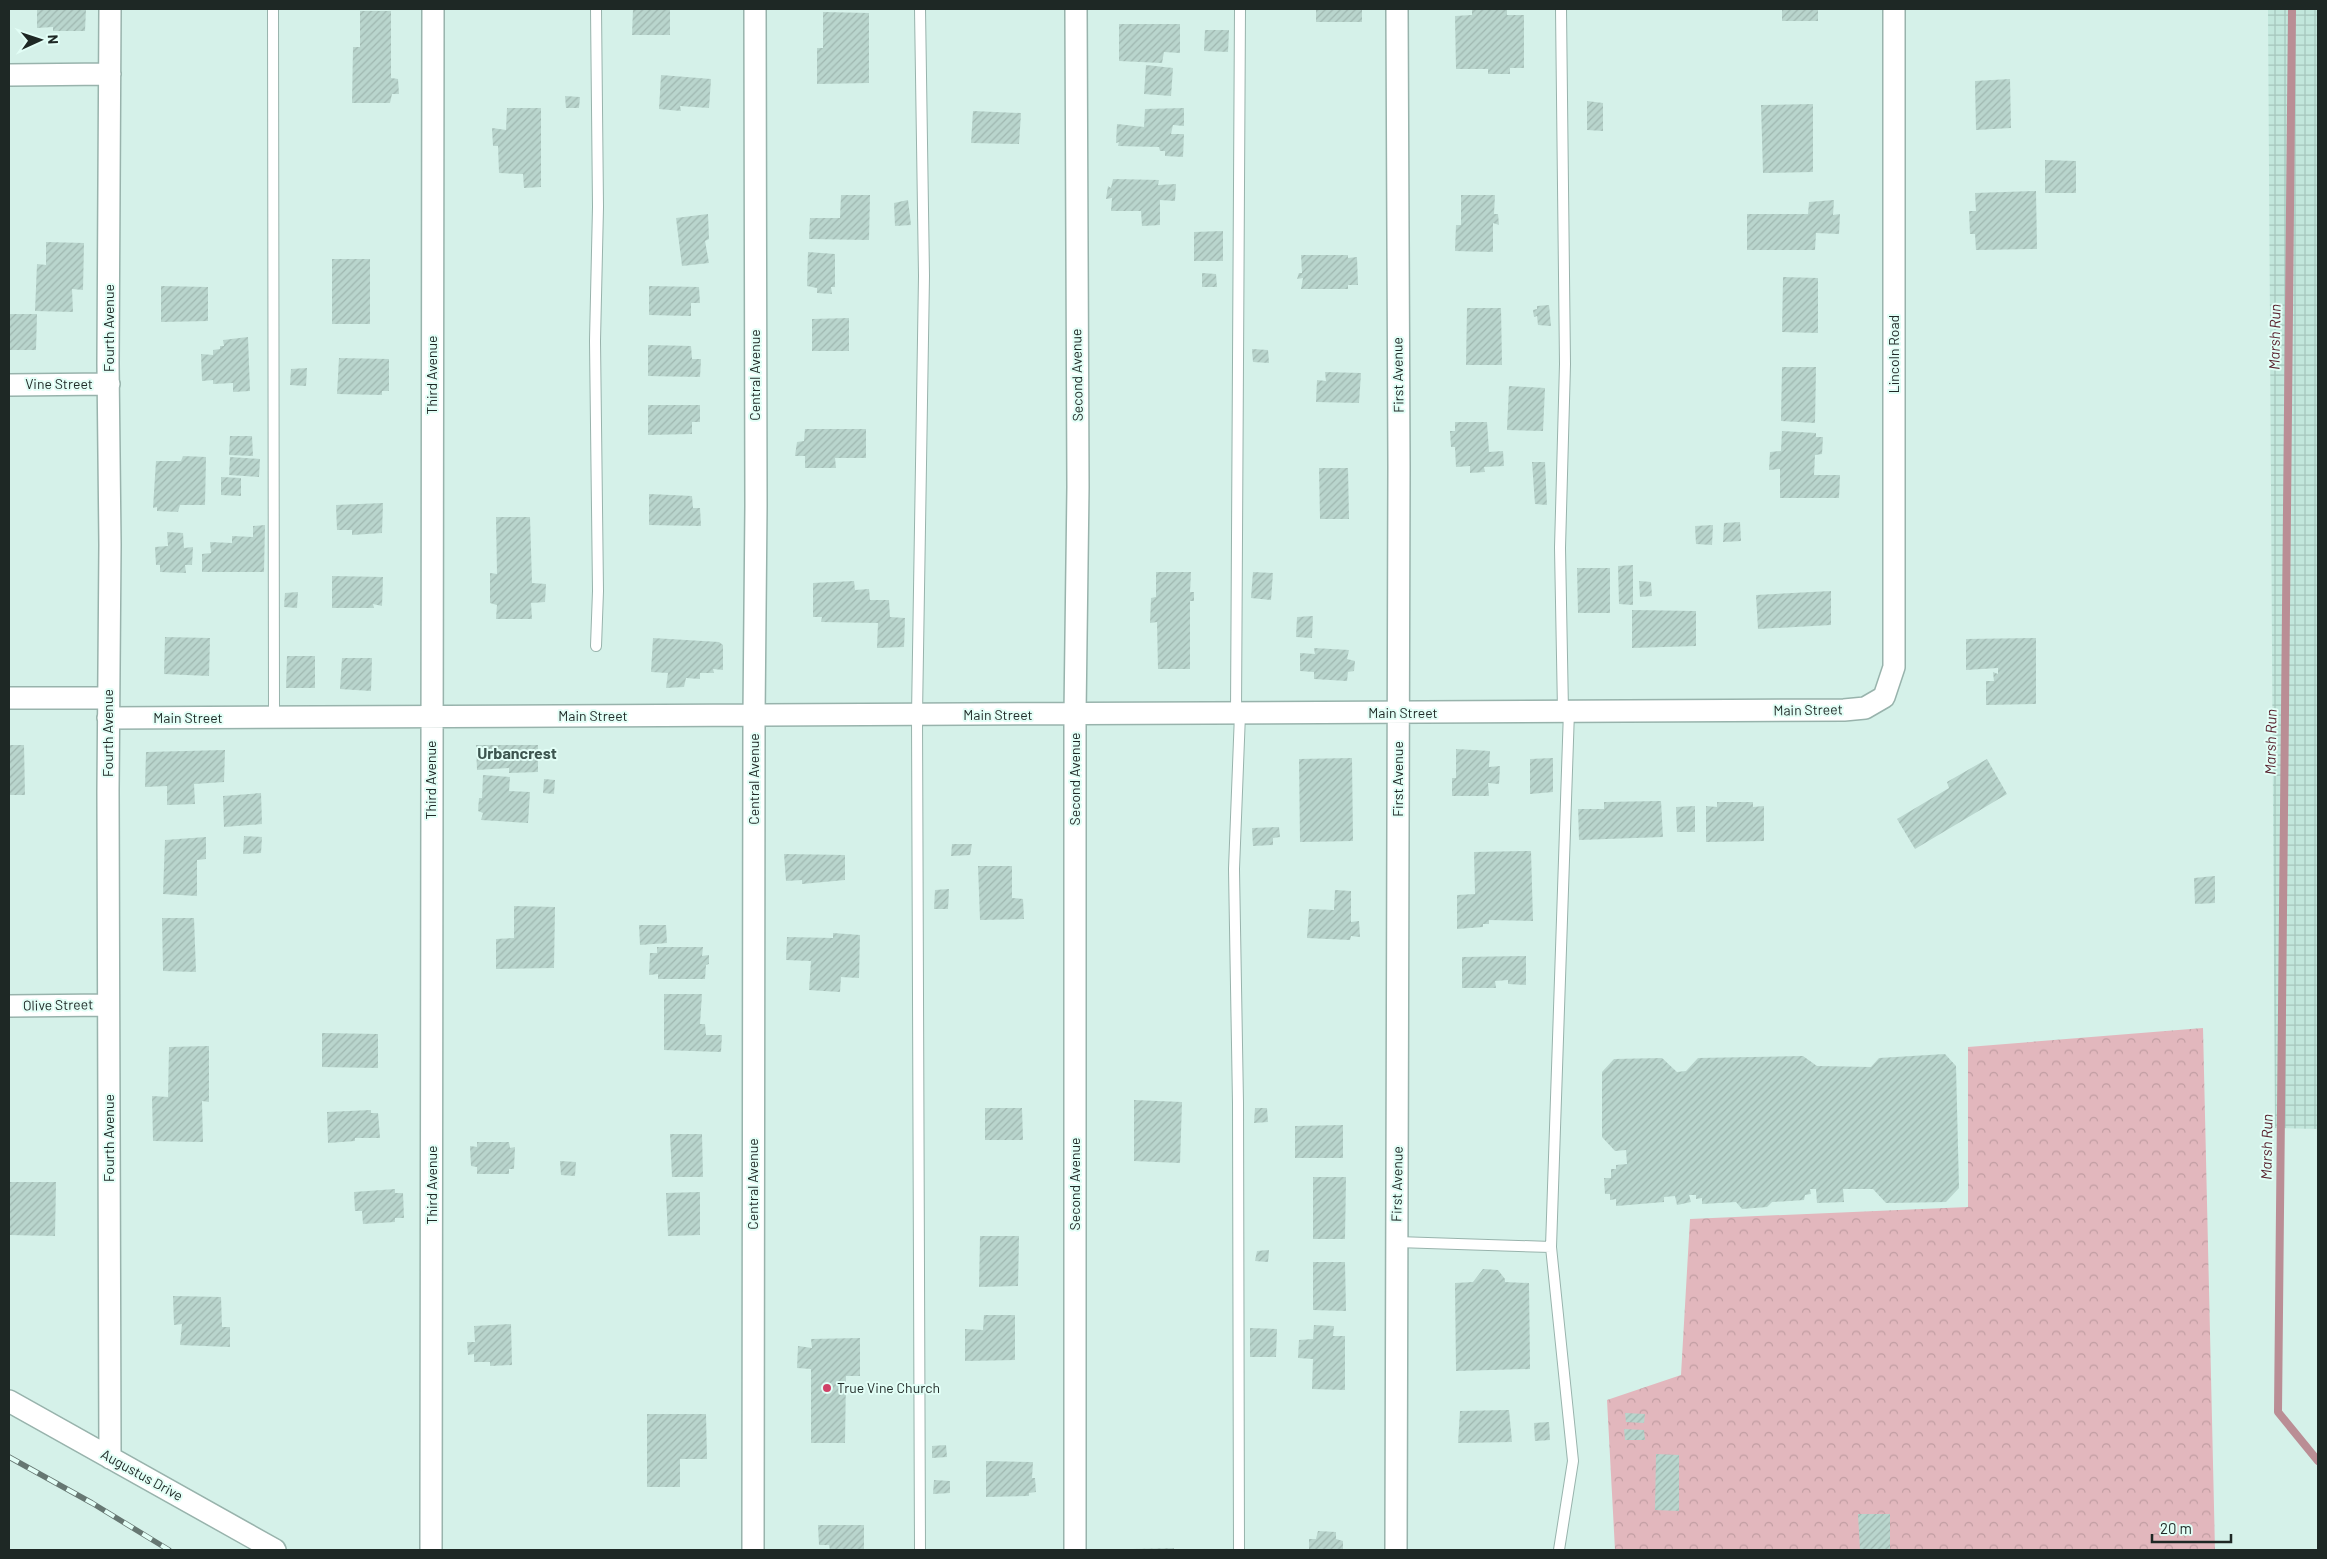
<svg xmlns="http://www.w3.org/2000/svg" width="2327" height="1559" viewBox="0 0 2327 1559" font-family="Barlow,sans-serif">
<defs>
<pattern id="industrial-grid" width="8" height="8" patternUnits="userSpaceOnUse" patternTransform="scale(1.25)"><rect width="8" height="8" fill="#c2e7dc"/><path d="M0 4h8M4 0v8" fill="none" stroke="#a6c6bd"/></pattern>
<pattern id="park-crowns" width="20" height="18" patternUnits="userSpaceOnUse" patternTransform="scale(1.25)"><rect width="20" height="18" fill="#e2b7bd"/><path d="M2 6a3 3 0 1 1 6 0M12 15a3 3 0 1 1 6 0" fill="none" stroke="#c19da2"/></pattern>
<pattern id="building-hatch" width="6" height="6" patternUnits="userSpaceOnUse" patternTransform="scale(1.25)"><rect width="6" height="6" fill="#b9d5cd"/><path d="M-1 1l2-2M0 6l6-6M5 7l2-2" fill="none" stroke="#9fb7b0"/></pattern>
</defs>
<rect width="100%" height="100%" fill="#d5f1e9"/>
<path fill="url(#industrial-grid)" d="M 2268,9 L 2318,9 L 2318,1129 L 2275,1128 Z"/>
<path fill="url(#park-crowns)" d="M 2203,1028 L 2215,1550 L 1615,1550 L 1607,1400 L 1681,1375 L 1690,1219 L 1968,1207 L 1968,1047 Z"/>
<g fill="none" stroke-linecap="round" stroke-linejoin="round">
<path stroke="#ba8e95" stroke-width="8" d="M 2292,9 L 2278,1412 L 2318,1461"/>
</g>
<path fill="url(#building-hatch)" d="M 37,9 L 86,9 L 85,31 L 53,31 L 53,27 L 37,28 Z
M 633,9 L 670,9 L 670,35 L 632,35 Z
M 1316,9 L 1362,9 L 1362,22 L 1316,22 Z
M 1472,9 L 1507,9 L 1507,15 L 1524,15 L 1524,68 L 1510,68 L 1510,74 L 1488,74 L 1488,69 L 1456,69 L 1455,16 L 1472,15 Z
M 1782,9 L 1818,9 L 1818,21 L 1782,21 Z
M 360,11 L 391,11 L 391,78 L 398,79 L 399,94 L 392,94 L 390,103 L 352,103 L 353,47 L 360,47 Z
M 823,12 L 869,13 L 869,83 L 817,84 L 817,48 L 823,48 Z
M 1119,24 L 1180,24 L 1180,53 L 1164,52 L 1162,63 L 1119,61 Z
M 1205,30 L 1229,30 L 1228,52 L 1204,51 Z
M 1146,65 L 1173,68 L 1171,96 L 1144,94 Z
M 661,75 L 711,79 L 709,108 L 680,106 L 681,111 L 659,109 Z
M 2010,79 L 2011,128 L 1976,130 L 1975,81 Z
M 565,96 L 580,97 L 579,108 L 566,108 Z
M 1587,101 L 1603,103 L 1603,131 L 1587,130 Z
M 1813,104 L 1813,172 L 1763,173 L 1761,105 Z
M 507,108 L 541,108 L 541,187 L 524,188 L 523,174 L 499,173 L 498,146 L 493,146 L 492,128 L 506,130 Z
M 1184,108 L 1184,126 L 1173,125 L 1171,134 L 1184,134 L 1183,157 L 1165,156 L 1165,151 L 1160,151 L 1159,147 L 1118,146 L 1119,142 L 1116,143 L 1117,124 L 1144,127 L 1145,109 Z
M 973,111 L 1021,113 L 1019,144 L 971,143 Z
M 2045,160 L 2076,161 L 2076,193 L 2045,193 Z
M 1113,179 L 1159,180 L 1158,185 L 1176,184 L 1175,201 L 1160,200 L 1160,225 L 1142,226 L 1141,211 L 1111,211 L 1112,198 L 1106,199 L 1108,186 L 1111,188 Z
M 2036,191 L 2037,249 L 1976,250 L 1975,234 L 1970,234 L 1969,211 L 1976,211 L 1975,193 Z
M 841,195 L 870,195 L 869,240 L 809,239 L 810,218 L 840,218 Z
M 1461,195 L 1495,195 L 1494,214 L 1498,214 L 1499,225 L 1493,223 L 1493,252 L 1455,251 L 1456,225 L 1461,225 Z
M 908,200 L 911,225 L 895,226 L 894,203 Z
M 1834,200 L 1833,215 L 1840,214 L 1839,234 L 1816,233 L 1815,250 L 1747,250 L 1747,214 L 1808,214 L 1809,202 Z
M 708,214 L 709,239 L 705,241 L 709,263 L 682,266 L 676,218 Z
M 1223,231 L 1223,261 L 1194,261 L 1194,232 Z
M 46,242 L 84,243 L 83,290 L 72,289 L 73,312 L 35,311 L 37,264 L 46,265 Z
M 808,252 L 835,254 L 835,287 L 831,287 L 832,294 L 817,293 L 817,288 L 807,286 Z
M 1301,255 L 1348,255 L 1348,258 L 1357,257 L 1358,285 L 1348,285 L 1348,289 L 1301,289 L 1303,278 L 1297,279 L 1299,273 L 1302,273 Z
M 332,259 L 370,259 L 370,324 L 332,324 Z
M 1202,273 L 1216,274 L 1217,287 L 1202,287 Z
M 1783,277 L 1818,278 L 1818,333 L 1782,332 Z
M 161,286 L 208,287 L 208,321 L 161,322 Z
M 649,286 L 699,287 L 700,303 L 691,303 L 691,316 L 649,315 Z
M 1549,305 L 1551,326 L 1538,325 L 1537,316 L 1534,317 L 1533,310 L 1537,309 L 1537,306 Z
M 1467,308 L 1501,308 L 1502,365 L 1466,365 Z
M 9,314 L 37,314 L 36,350 L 9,350 Z
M 849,318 L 849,351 L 812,351 L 812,319 Z
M 248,337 L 250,391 L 233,392 L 233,383 L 213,384 L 213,380 L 202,381 L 201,354 L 213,355 L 213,350 L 220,349 L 220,346 L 224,346 L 223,340 Z
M 648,345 L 691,346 L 692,359 L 701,359 L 700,377 L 648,376 Z
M 1252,349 L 1268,350 L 1269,363 L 1253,362 Z
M 339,358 L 389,359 L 389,391 L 382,391 L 382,395 L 337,394 Z
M 1782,367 L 1816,367 L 1815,423 L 1781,421 Z
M 307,368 L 306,386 L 290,385 L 291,369 Z
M 1325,372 L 1361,373 L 1359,403 L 1316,402 L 1317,380 L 1326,381 Z
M 1509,386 L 1545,388 L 1543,431 L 1507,430 Z
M 648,405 L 700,405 L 700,422 L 692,422 L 692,434 L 648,435 Z
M 1455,422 L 1487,422 L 1489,452 L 1503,451 L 1504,466 L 1484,467 L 1485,472 L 1470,473 L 1470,466 L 1456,467 L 1455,447 L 1451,447 L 1450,431 L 1455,431 Z
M 805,429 L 866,429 L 866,458 L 835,458 L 836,468 L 805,468 L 805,456 L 795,456 L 797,442 L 804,441 Z
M 1782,431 L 1816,433 L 1816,437 L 1823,437 L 1822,454 L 1815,455 L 1814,475 L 1840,475 L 1839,498 L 1780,498 L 1780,469 L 1769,470 L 1770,452 L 1781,451 Z
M 230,436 L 252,436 L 253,456 L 229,455 Z
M 183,456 L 206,457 L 205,505 L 180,505 L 178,512 L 157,511 L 157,507 L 153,508 L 156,461 L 181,461 Z
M 230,457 L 260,459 L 259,477 L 229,475 Z
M 1532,462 L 1545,462 L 1547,505 L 1535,504 Z
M 1319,468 L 1348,468 L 1349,519 L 1320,519 Z
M 221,477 L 241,478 L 241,496 L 221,495 Z
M 649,494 L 692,496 L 693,508 L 700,508 L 701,526 L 649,525 Z
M 383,503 L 382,533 L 352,535 L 352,530 L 337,530 L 336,505 Z
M 496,517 L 530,517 L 532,583 L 546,584 L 545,602 L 531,603 L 532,619 L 496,619 L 497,605 L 490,603 L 490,573 L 497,574 Z
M 1740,522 L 1741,541 L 1723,542 L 1724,523 Z
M 265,525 L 264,572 L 202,572 L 202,554 L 211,553 L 210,542 L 232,543 L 232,536 L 253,537 L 253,526 Z
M 1713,525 L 1712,545 L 1696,544 L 1695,526 Z
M 167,532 L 183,533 L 184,548 L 193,547 L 192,565 L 185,565 L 186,573 L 160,572 L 160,565 L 156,565 L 155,547 L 168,546 Z
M 1633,565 L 1633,605 L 1619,604 L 1618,566 Z
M 1577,568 L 1610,568 L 1610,613 L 1578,613 Z
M 1156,572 L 1191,572 L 1190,592 L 1194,592 L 1194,601 L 1190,601 L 1190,669 L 1158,669 L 1157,622 L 1150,623 L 1151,598 L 1156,597 Z
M 1253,572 L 1273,573 L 1271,600 L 1251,598 Z
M 332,576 L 383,577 L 382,606 L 373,604 L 374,608 L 332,608 Z
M 854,581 L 855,590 L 869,589 L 870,600 L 889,600 L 890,617 L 905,618 L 904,647 L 877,648 L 878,623 L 821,622 L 822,617 L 813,617 L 813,583 Z
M 1639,581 L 1651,582 L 1652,596 L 1640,597 Z
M 1831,591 L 1831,625 L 1758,629 L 1756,595 Z
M 298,592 L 297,608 L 284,607 L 285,593 Z
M 1632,610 L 1696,611 L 1696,646 L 1632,648 Z
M 1313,616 L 1312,638 L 1296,637 L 1297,617 Z
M 165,637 L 210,638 L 209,676 L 164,674 Z
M 653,638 L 719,642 L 723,645 L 723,670 L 713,669 L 714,673 L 700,673 L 700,679 L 686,678 L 684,687 L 666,688 L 668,673 L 651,672 Z
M 2036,638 L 2036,704 L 1986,705 L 1986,681 L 1994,681 L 1993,672 L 1998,674 L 1998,668 L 1966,670 L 1966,639 Z
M 1314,648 L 1349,650 L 1347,659 L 1355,661 L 1354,671 L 1348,672 L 1347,681 L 1314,679 L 1314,672 L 1300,671 L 1300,653 L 1315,654 Z
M 287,656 L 315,656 L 315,688 L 286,688 Z
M 342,658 L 372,658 L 371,691 L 340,689 Z
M 9,745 L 24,745 L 25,795 L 9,795 Z
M 476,745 L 538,745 L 538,772 L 509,773 L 509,768 L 477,770 Z
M 1456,749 L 1490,751 L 1489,767 L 1500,766 L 1499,784 L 1488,783 L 1489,796 L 1452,796 L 1452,778 L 1456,778 Z
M 225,750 L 224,782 L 194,784 L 195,804 L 167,805 L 167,786 L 145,787 L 146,752 Z
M 1352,758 L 1353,841 L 1300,842 L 1299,759 Z
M 1553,758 L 1553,792 L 1530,794 L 1530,759 Z
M 1987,759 L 2007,794 L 1915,849 L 1897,819 L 1949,788 L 1947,782 Z
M 483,775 L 510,777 L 509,791 L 530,792 L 528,823 L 481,820 L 483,813 L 478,811 L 479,798 L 482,798 Z
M 544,779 L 555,780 L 554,794 L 543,793 Z
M 261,793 L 262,824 L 224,827 L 223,796 Z
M 1661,801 L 1663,837 L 1579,840 L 1578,809 L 1604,809 L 1604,802 Z
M 1717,802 L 1753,802 L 1753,807 L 1764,806 L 1764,841 L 1706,842 L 1706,806 L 1717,807 Z
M 1695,806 L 1695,832 L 1677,832 L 1676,807 Z
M 1279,827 L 1280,837 L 1273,838 L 1273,845 L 1253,846 L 1252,828 Z
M 244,836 L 262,837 L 261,853 L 243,854 Z
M 206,837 L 206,859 L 197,860 L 197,896 L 163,894 L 165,840 Z
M 952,844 L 972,844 L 970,855 L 951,856 Z
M 1531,851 L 1533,921 L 1489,920 L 1489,924 L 1483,924 L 1483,927 L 1457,929 L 1457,895 L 1475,894 L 1474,852 Z
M 784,854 L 845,855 L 845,880 L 802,884 L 802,880 L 786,881 Z
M 978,866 L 1012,866 L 1012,898 L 1023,899 L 1024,919 L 980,920 Z
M 2215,876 L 2215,903 L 2195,904 L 2194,878 Z
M 949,889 L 948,909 L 934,909 L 935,890 Z
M 1335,890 L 1351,891 L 1351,922 L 1359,921 L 1360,937 L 1351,936 L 1350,940 L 1307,938 L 1309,909 L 1334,910 Z
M 514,906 L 555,907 L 554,968 L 496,969 L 496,939 L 514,938 Z
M 162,918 L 194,918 L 196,972 L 163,971 Z
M 639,925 L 666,925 L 667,943 L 640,945 Z
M 833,933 L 860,935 L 859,978 L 841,977 L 840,992 L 809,990 L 811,961 L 786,960 L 787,937 L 833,938 Z
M 657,947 L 703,947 L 702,956 L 709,955 L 709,964 L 706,965 L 705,979 L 658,979 L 658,974 L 649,975 L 650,953 L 657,953 Z
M 1526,956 L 1526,985 L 1508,984 L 1508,980 L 1495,981 L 1496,988 L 1462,988 L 1462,957 Z
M 664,994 L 702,994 L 700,1024 L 705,1024 L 706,1035 L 722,1035 L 721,1052 L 664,1050 Z
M 322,1033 L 378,1034 L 378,1068 L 322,1067 Z
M 209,1046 L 209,1102 L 202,1101 L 203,1142 L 153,1141 L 152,1096 L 168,1097 L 169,1047 Z
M 1945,1054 L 1956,1066 L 1959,1188 L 1946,1202 L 1886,1203 L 1873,1189 L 1843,1189 L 1844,1202 L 1817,1203 L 1816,1189 L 1810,1189 L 1811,1194 L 1805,1195 L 1804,1200 L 1772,1202 L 1767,1207 L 1742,1209 L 1736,1202 L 1702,1204 L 1702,1198 L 1696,1199 L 1696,1195 L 1689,1195 L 1691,1202 L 1677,1205 L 1675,1196 L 1664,1197 L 1664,1202 L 1616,1206 L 1616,1199 L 1610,1200 L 1610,1194 L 1605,1194 L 1604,1178 L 1611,1178 L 1611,1169 L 1616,1169 L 1616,1165 L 1627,1164 L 1626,1150 L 1615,1151 L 1602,1137 L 1602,1072 L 1614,1059 L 1662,1058 L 1677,1072 L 1686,1071 L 1698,1058 L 1803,1056 L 1817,1066 L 1871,1067 L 1879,1058 Z
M 1134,1100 L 1182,1102 L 1180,1163 L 1134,1161 Z
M 985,1108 L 1022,1108 L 1023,1140 L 985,1140 Z
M 1255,1108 L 1267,1108 L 1268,1122 L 1254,1123 Z
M 371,1110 L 371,1113 L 378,1113 L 380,1138 L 355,1138 L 355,1141 L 328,1143 L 327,1112 Z
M 1343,1125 L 1343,1158 L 1295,1158 L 1295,1126 Z
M 670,1134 L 702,1134 L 703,1177 L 672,1177 Z
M 477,1142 L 509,1142 L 510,1148 L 515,1147 L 514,1169 L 509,1169 L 509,1174 L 477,1174 L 477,1167 L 471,1166 L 470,1146 L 477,1147 Z
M 560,1161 L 576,1162 L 575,1176 L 561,1175 Z
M 1313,1177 L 1346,1177 L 1345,1239 L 1313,1239 Z
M 9,1182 L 56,1182 L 55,1236 L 9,1235 Z
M 395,1189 L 395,1193 L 403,1193 L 404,1218 L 395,1218 L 395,1222 L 363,1224 L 362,1211 L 355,1211 L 354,1192 Z
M 700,1192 L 700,1235 L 668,1236 L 666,1193 Z
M 980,1236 L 1019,1236 L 1018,1286 L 979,1287 Z
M 1269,1250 L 1268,1262 L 1255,1261 L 1257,1251 Z
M 1313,1262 L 1345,1262 L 1346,1311 L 1313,1310 Z
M 1483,1269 L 1498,1270 L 1505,1279 L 1505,1282 L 1529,1283 L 1530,1369 L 1456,1371 L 1455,1283 L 1473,1282 Z
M 173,1296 L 221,1297 L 222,1327 L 230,1327 L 230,1347 L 180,1345 L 182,1324 L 174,1325 Z
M 984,1315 L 1015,1315 L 1015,1360 L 965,1361 L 965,1329 L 983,1330 Z
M 511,1324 L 512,1365 L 490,1366 L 490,1362 L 474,1362 L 474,1354 L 468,1355 L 467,1342 L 475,1342 L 474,1326 Z
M 1314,1325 L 1334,1326 L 1333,1336 L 1345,1336 L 1345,1390 L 1312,1389 L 1313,1359 L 1298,1358 L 1299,1340 L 1313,1339 Z
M 1250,1328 L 1277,1329 L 1276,1357 L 1250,1357 Z
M 860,1338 L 860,1376 L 846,1376 L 845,1443 L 811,1443 L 811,1369 L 797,1368 L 798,1346 L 812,1348 L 811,1339 Z
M 1509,1410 L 1512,1442 L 1458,1443 L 1460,1411 Z
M 1625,1413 L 1645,1414 L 1644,1423 L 1626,1422 Z
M 647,1414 L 706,1414 L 707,1459 L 680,1459 L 680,1487 L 647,1487 Z
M 1549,1422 L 1550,1440 L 1535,1441 L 1534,1423 Z
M 1624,1429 L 1644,1430 L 1645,1440 L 1625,1440 Z
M 946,1445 L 947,1457 L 932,1458 L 932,1446 Z
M 1656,1454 L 1679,1455 L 1679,1511 L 1655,1510 Z
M 986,1461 L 1033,1462 L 1032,1478 L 1035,1478 L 1036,1492 L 1029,1493 L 1029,1496 L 986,1497 Z
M 934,1480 L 950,1481 L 950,1493 L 933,1494 Z
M 1858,1514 L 1890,1514 L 1890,1550 L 1860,1550 Z
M 818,1525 L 864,1525 L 864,1550 L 830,1550 L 829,1545 L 819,1545 Z
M 1318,1531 L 1336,1532 L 1336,1539 L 1343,1541 L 1343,1550 L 1309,1550 L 1309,1539 L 1316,1539 Z
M 1174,1548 L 1174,1550 L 1132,1550 L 1132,1549 Z"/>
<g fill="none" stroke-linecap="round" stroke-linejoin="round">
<g stroke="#98b3ac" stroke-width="12">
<path id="service" d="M 273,9 L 274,717
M 1561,9 L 1565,364 L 1560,548 L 1563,711
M 596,646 L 598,591 L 595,341 L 598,207 L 596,9
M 1236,713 L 1240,9
M 1397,1242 L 1551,1247 L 1569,711
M 1551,1247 L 1573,1461 L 1559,1550
M 920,1550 L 917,715 L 924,276 L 920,9
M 1239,1550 L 1238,1103 L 1234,869 L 1240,714"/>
</g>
<g stroke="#98b3ac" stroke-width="24">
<path id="minor" d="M 110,9 L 108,364 L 110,545 L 108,791 L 110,1458
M 9,75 L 110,74
M 9,385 L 109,384
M 9,698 L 108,698
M 108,718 L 1844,710 L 1865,708 L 1884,697 L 1894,667 L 1894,9
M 9,1006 L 108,1005
M 9,1401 L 275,1550
M 431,1550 L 433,9
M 753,1550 L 754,716 L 756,506 L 755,9
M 1075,1550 L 1075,714 L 1078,487 L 1076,9
M 1396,1550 L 1399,466 L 1397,9"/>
</g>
<use href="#service" stroke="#fff" stroke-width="10"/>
<use href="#minor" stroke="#fff" stroke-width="21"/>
<g stroke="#667772" stroke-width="5.5">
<path id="rail" d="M 9,1457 L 92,1503 L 169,1550"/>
</g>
<use href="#rail" stroke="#e2fef6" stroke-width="4" stroke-dasharray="11" stroke-linecap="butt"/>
</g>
<circle fill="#d04167" stroke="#e2fef6" stroke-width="2" cx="827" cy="1388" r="5"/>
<g text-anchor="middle" stroke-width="4" stroke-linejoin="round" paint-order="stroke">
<g font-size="14" fill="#1e2825" stroke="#e2fef6">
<text transform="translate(109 328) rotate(-90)" y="5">Fourth Avenue</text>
<text transform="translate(1894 354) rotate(-90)" y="5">Lincoln Road</text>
<text transform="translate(432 375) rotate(-90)" y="5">Third Avenue</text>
<text transform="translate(755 375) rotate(-90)" y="5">Central Avenue</text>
<text transform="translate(1077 375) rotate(-91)" y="5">Second Avenue</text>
<text transform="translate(1398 375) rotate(-91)" y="5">First Avenue</text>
<text x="59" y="389">Vine Street</text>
<text transform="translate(1808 710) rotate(-1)" y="5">Main Street</text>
<text x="1403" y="718">Main Street</text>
<text x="998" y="720">Main Street</text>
<text x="593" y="721">Main Street</text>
<text x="188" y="723">Main Street</text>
<text transform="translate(108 733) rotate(-90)" y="5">Fourth Avenue</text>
<text transform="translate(754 779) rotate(-90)" y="5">Central Avenue</text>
<text transform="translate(1075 779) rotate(-90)" y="5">Second Avenue</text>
<text transform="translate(1398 779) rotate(-90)" y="5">First Avenue</text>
<text transform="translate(431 780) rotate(-90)" y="5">Third Avenue</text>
<text transform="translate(58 1005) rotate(-1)" y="5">Olive Street</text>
<text transform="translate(109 1138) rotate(-90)" y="5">Fourth Avenue</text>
<text transform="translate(753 1184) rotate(-90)" y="5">Central Avenue</text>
<text transform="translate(1075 1184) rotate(-90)" y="5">Second Avenue</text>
<text transform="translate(1397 1184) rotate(-89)" y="5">First Avenue</text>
<text transform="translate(432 1185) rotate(-90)" y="5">Third Avenue</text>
<text transform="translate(142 1475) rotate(29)" y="5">Augustus Drive</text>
</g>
<g font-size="14" fill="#1e2825" stroke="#e2fef6" text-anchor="start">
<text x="837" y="1393">True Vine Church</text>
</g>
<g font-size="15" font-style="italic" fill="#571f2c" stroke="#e2fef6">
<text transform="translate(2275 337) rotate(-89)" y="5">Marsh Run</text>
<text transform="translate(2271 742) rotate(-89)" y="5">Marsh Run</text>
<text transform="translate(2267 1147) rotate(-89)" y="5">Marsh Run</text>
</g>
<g font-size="16" font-weight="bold" fill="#3d554f" stroke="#e2fef6">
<text x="517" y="759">Urbancrest</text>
</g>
</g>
<rect width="2327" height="1559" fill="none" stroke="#1e2825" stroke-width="20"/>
<g transform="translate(40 40) rotate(87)" stroke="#e2fef6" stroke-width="4" paint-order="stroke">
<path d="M0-4L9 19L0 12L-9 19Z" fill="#1e2825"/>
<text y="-8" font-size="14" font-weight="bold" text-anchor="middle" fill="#1e2825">N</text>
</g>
<path d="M2152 1534v8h79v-8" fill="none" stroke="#1e2825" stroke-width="2.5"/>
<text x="2160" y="1534" font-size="15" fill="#1e2825" stroke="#e2fef6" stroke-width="4" paint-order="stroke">20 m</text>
</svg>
